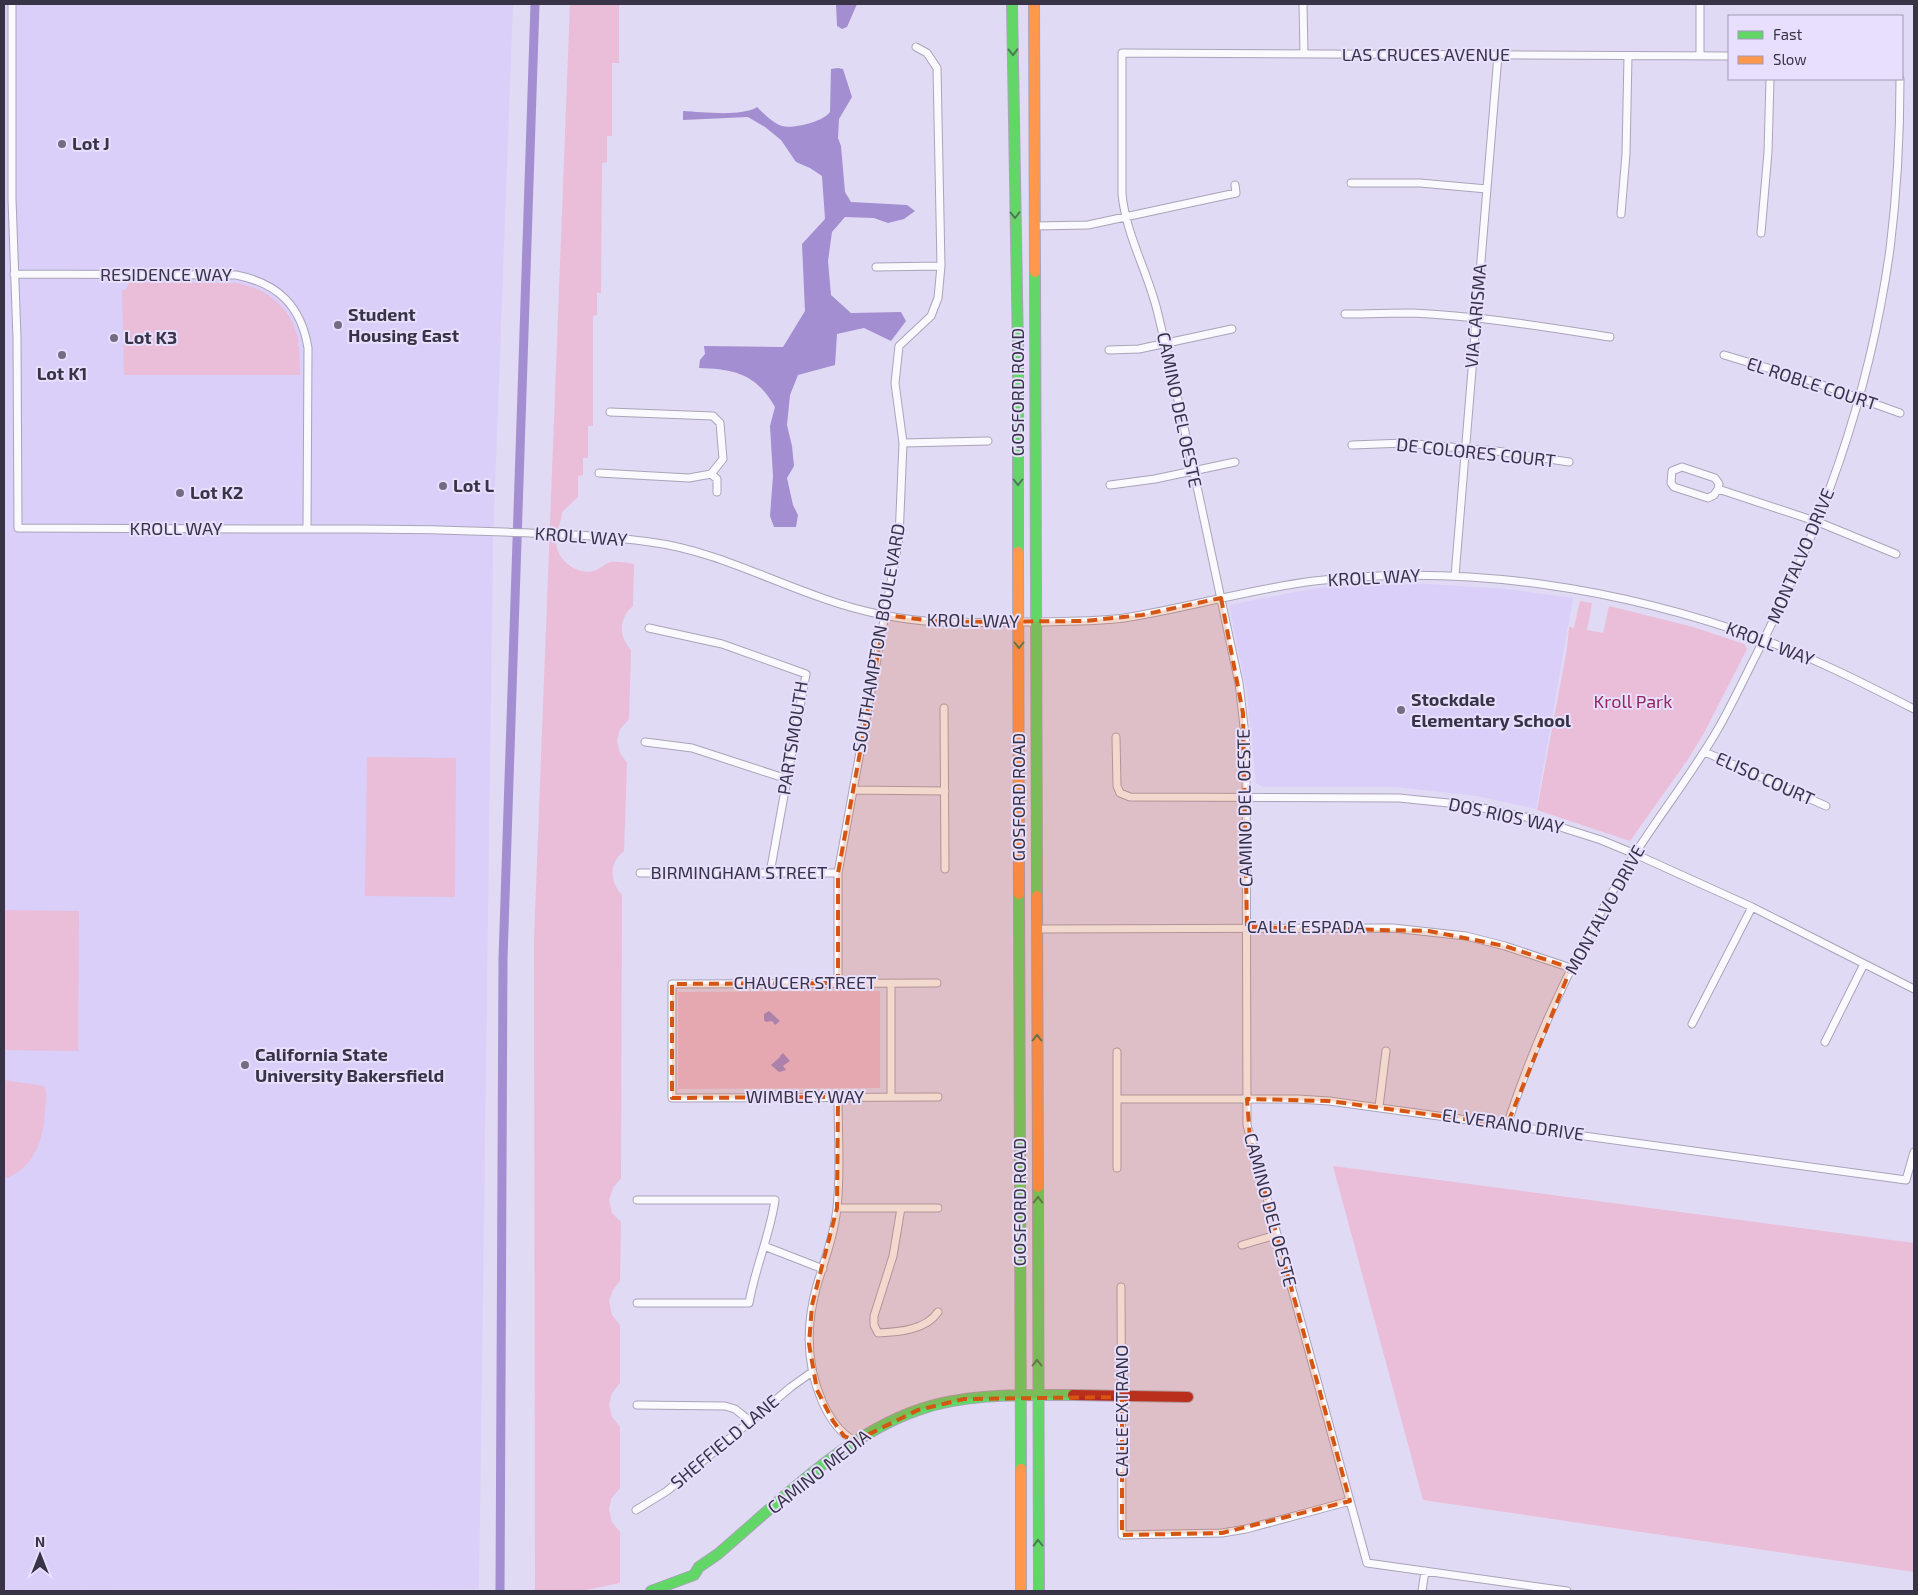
<svg xmlns="http://www.w3.org/2000/svg" width="1918" height="1595" viewBox="0 0 1918 1595" font-family="'Exo 2',sans-serif">
<rect width="100%" height="100%" fill="#e1daf4"/>
<path fill="#dacff9" d="M 4,4 L 513,4 L 493,541 L 479,1589 L 4,1590 Z
M 1428,584 L 1507,589 L 1573,598 L 1536,809 L 1477,796 L 1396,787 L 1263,787 L 1256,783 L 1247,694 L 1229,605 L 1317,588 L 1361,585 Z"/>
<path fill="#eabdd8" d="M 570,4 L 619,4 L 619,63 L 612,63 L 612,136 L 607,136 L 607,162 L 602,163 L 601,293 L 597,293 L 597,315 L 593,316 L 593,426 L 588,426 L 588,458 L 583,458 L 583,475 L 578,476 L 578,497 L 562,512 C 562,523 555,530 556,542 C 557,560 576,575 594,571 C 600,569 606,563 611,562 C 618,561 627,563 634,564 L 633,606 C 619,618 618,636 631,650 L 629,719 L 620,729 L 617,741 L 620,753 L 627,763 L 624,851 C 609,863 609,881 622,895 L 621,1178 L 613,1188 L 609,1200 L 612,1213 L 621,1222 L 620,1281 L 613,1290 L 609,1301 L 612,1315 L 620,1325 L 620,1383 L 612,1393 L 609,1405 L 612,1417 L 620,1427 L 620,1488 L 611,1499 L 609,1510 L 612,1522 L 620,1532 L 620,1583 L 581,1591 L 535,1591 L 534,940 Z
M 130,282 L 236,283 C 263,287 288,305 296,332 C 298,337 300,342 297,346 L 299,346 L 300,375 L 124,375 L 122,290 L 125,290 Z
M 1580,601 L 1592,603 L 1587,630 L 1603,633 L 1609,606 L 1693,627 L 1744,644 L 1747,649 L 1704,733 L 1685,764 L 1683,763 L 1684,765 L 1630,841 L 1537,810 L 1567,648 L 1569,627 L 1574,628 Z
M 367,757 L 456,758 L 455,897 L 365,896 Z
M 4,910 L 79,911 L 78,1051 L 4,1050 Z
M 880,991 L 880,1088 L 678,1089 L 678,992 Z
M 4,1080 L 44,1086 C 48,1094 46,1101 45,1109 C 44,1139 35,1168 4,1179 Z
M 1333,1166 L 1914,1243 L 1914,1572 L 1423,1500 Z"/>
<path fill="#a28ed0" d="M 836,4 L 857,4 L 847,27 L 842,29 L 837,26 Z
M 838,68 L 843,69 L 852,97 L 839,119 L 838,138 L 841,146 L 845,192 L 851,202 L 907,205 L 915,211 L 904,219 L 888,223 L 874,218 L 845,217 L 832,232 L 828,261 L 831,295 L 851,313 L 901,312 L 906,321 L 891,341 L 864,328 L 837,334 L 835,365 L 798,375 L 790,395 L 787,425 L 792,446 L 794,466 L 787,478 L 793,505 L 798,515 L 796,527 L 774,527 L 770,516 L 773,476 L 770,426 L 775,407 C 756,374 735,369 699,368 L 700,360 L 705,354 L 704,346 L 783,347 L 805,311 L 802,244 L 825,219 L 822,176 L 810,168 L 796,162 L 781,140 L 765,127 L 748,117 L 683,120 L 683,111 C 702,112 742,117 757,107 C 763,113 773,123 782,126 C 793,129 823,122 830,112 L 831,69 Z
M 769,1011 L 780,1021 L 775,1025 L 772,1021 L 766,1022 L 764,1020 L 764,1014 Z
M 783,1053 L 790,1061 L 783,1066 L 786,1070 L 779,1072 L 771,1065 L 780,1057 L 780,1056 Z"/>
<g fill="none" stroke-linecap="round" stroke-linejoin="round">
<path stroke="#a28ed0" stroke-width="9" d="M 500,1591 L 503,959 L 535,4"/>
<g stroke="#a9a4b8" stroke-width="9">
<path id="street" d="M 12,4 L 12,199 L 17,338 L 18,528 C 131,529 245,529 358,529 C 407,529 455,530 504,532 C 553,534 601,535 650,542 C 712,550 766,579 825,599 C 862,612 900,620 939,622 C 971,623 1004,622 1036,622 C 1065,621 1094,622 1124,618 C 1188,608 1250,589 1314,581 C 1466,563 1621,588 1764,640 C 1816,659 1865,684 1914,709
M 1303,4 L 1304,54
M 1700,56 L 1700,4
M 1351,183 L 1420,183 L 1487,189
M 1621,214 L 1626,154 L 1628,56
M 1035,226 L 1088,225 L 1236,193 L 1235,185
M 1761,233 L 1768,152 L 1770,79
M 876,267 L 941,266
M 14,274 L 236,275 C 277,283 301,305 308,348 L 307,529
M 1345,314 C 1368,314 1391,313 1413,313 C 1480,316 1545,327 1610,337
M 1109,350 L 1139,349 L 1232,329
M 1724,355 L 1811,381 L 1900,413
M 903,443 L 988,441
M 1352,445 L 1405,443 L 1496,451 L 1569,462
M 599,473 L 689,478 L 711,474 L 723,459 L 720,423 L 713,416 L 610,412
M 711,474 L 717,479 L 717,492
M 1110,485 L 1155,479 L 1235,462
M 1718,489 L 1714,495 L 1708,498 L 1674,487 L 1671,483 L 1672,471 L 1682,467 L 1715,478 L 1719,484 L 1718,489 L 1818,522 L 1896,554
M 1455,576 L 1498,55
M 649,628 L 722,644 L 806,674 L 770,873
M 944,708 L 945,869
M 1116,737 L 1117,786 L 1120,793 L 1130,797 L 1399,798 L 1468,805 L 1535,819 L 1601,840 L 1635,854 L 1752,907 L 1914,989
M 645,742 L 692,748 L 787,779
M 1705,752 L 1826,806
M 853,790 L 945,791
M 640,873 L 838,873
M 1037,929 L 1393,928 L 1466,936 L 1505,946 L 1571,968
M 838,983 L 838,873 L 899,538 L 903,443 L 895,383 L 899,346 L 931,316 L 938,298 L 941,266 L 937,68 L 927,53 L 916,47
M 891,983 L 891,1097
M 937,983 L 672,984 L 672,1098 L 938,1097
M 1692,1024 L 1752,907
M 1825,1042 L 1864,964
M 1117,1052 L 1117,1168
M 838,1097 C 838,1134 841,1172 837,1208 C 834,1235 825,1259 817,1285 C 806,1324 806,1364 822,1401 C 829,1417 839,1433 855,1441
M 1117,1099 L 1298,1099 L 1329,1101 L 1906,1180 L 1914,1152
M 1379,1107 L 1386,1051
M 1507,1125 C 1538,1030 1581,942 1633,857 C 1660,814 1692,774 1718,729 C 1730,708 1741,685 1752,663 C 1821,529 1869,400 1890,249 C 1897,193 1900,136 1900,79
M 837,1208 L 938,1208
M 901,1208 L 893,1256 L 874,1316 L 874,1325 L 878,1333 C 899,1332 926,1330 938,1312
M 1242,1245 L 1276,1235
M 764,1246 L 823,1269
M 1121,1287 L 1122,1535 L 1222,1533 L 1246,1529 L 1350,1501
M 637,1303 L 749,1303 C 755,1268 770,1235 775,1200 L 637,1200
M 637,1405 L 725,1406 L 735,1409 L 750,1421
M 636,1510 L 667,1491 L 791,1387 L 812,1372
M 1422,1591 L 1425,1571
M 1567,1591 L 1367,1563 L 1247,1125 L 1246,744 L 1239,683 C 1212,559 1187,433 1157,310 C 1147,270 1126,235 1122,194 L 1122,53 L 1729,56"/>
</g>
<g stroke="#a9a4b8" stroke-width="12">
<path id="fast" d="M 1012,4 L 1018,351 L 1018,552
M 1035,272 L 1037,896
M 1019,894 L 1021,1469
M 1038,1187 L 1039,1591
M 651,1591 L 694,1575 L 699,1567 L 718,1554 C 778,1503 843,1436 918,1410 C 965,1393 1023,1395 1073,1395"/>
</g>
<g stroke="#a9a4b8" stroke-width="12">
<path id="slow" d="M 1034,4 L 1035,272
M 1018,552 L 1019,894
M 1037,896 L 1038,1187
M 1021,1469 L 1021,1591"/>
</g>
<g stroke="#a9a4b8" stroke-width="12">
<path id="jam" d="M 1073,1395 L 1188,1397"/>
</g>
<use href="#street" stroke="#faf9fd" stroke-width="7"/>
<use href="#fast" stroke="#63d668" stroke-width="10"/>
<use href="#slow" stroke="#ff974d" stroke-width="10"/>
<use href="#jam" stroke="#b3261e" stroke-width="10"/>
</g>
<defs><path id="oneway-chevron" d="M-2-3.5L2.5 0L-2 3.5" fill="none" stroke-width="1.6" stroke-linecap="round" stroke-linejoin="round" transform="scale(1.25)"/></defs>
<g stroke="#4b7c55">
<use href="#oneway-chevron" transform="translate(1013 52) rotate(89)"/>
<use href="#oneway-chevron" transform="translate(1015 215) rotate(89)"/>
<use href="#oneway-chevron" transform="translate(1018 482) rotate(90)"/>
<use href="#oneway-chevron" transform="translate(1019 645) rotate(90)"/>
<use href="#oneway-chevron" transform="translate(1037 1038) rotate(-90)"/>
<use href="#oneway-chevron" transform="translate(1038 1200) rotate(-90)"/>
<use href="#oneway-chevron" transform="translate(1037 1363) rotate(-90)"/>
<use href="#oneway-chevron" transform="translate(1038 1543) rotate(-91)"/>
</g>
<path fill="#d65512" fill-opacity="0.2" stroke="#d65512" stroke-width="4" stroke-dasharray="10 6" stroke-linejoin="round" d="M 1221,598 L 1243,713 L 1247,927 L 1429,931 L 1505,946 L 1571,968 L 1507,1125 L 1329,1101 L 1247,1099 L 1250,1138 L 1350,1501 L 1222,1533 L 1122,1535 L 1122,1397 L 964,1399 L 918,1410 L 855,1441 L 844,1436 L 833,1421 L 817,1390 L 809,1344 L 812,1305 L 837,1208 L 838,1097 L 672,1098 L 672,984 L 838,983 L 838,873 L 885,615 L 943,622 L 1085,621 L 1142,615 Z"/>
<g fill="#736d83" stroke="#e7dffd" stroke-width="2">
<circle cx="62" cy="144" r="5"/>
<circle cx="338" cy="325" r="5"/>
<circle cx="114" cy="338" r="5"/>
<circle cx="62" cy="355" r="5"/>
<circle cx="443" cy="486" r="5"/>
<circle cx="180" cy="493" r="5"/>
<circle cx="1401" cy="710" r="5"/>
<circle cx="245" cy="1065" r="5"/>
</g>
<g text-anchor="middle" stroke-width="4" stroke-linejoin="round" paint-order="stroke">
<g font-size="18" fill="#383346" stroke="#e7dffd">
<text x="1426" y="61">LAS CRUCES AVENUE</text>
<text x="166" y="281">RESIDENCE WAY</text>
<text transform="translate(1476 316) rotate(-85)" y="6">VIA CARISMA</text>
<text transform="translate(1812 384) rotate(18)" y="6">EL ROBLE COURT</text>
<text transform="translate(1018 392) rotate(-90)" y="6">GOSFORD ROAD</text>
<text transform="translate(1179 410) rotate(78)" y="6">CAMINO DEL OESTE</text>
<text transform="translate(1476 453) rotate(6)" y="6">DE COLORES COURT</text>
<text x="176" y="535">KROLL WAY</text>
<text transform="translate(581 537) rotate(4)" y="6">KROLL WAY</text>
<text transform="translate(1801 556) rotate(-67)" y="6">MONTALVO DRIVE</text>
<text transform="translate(1374 578) rotate(-3)" y="6">KROLL WAY</text>
<text transform="translate(973 621) rotate(1)" y="6">KROLL WAY</text>
<text transform="translate(879 638) rotate(-80)" y="6">SOUTHAMPTON BOULEVARD</text>
<text transform="translate(1770 644) rotate(21)" y="6">KROLL WAY</text>
<text transform="translate(793 738) rotate(-81)" y="6">PARTSMOUTH</text>
<text transform="translate(1765 779) rotate(24)" y="6">ELISO COURT</text>
<text transform="translate(1019 797) rotate(-90)" y="6">GOSFORD ROAD</text>
<text transform="translate(1245 808) rotate(-91)" y="6">CAMINO DEL OESTE</text>
<text transform="translate(1506 816) rotate(12)" y="6">DOS RIOS WAY</text>
<text x="739" y="879">BIRMINGHAM STREET</text>
<text transform="translate(1605 910) rotate(-61)" y="6">MONTALVO DRIVE</text>
<text x="1306" y="933">CALLE ESPADA</text>
<text x="805" y="989">CHAUCER STREET</text>
<text x="805" y="1103">WIMBLEY WAY</text>
<text transform="translate(1513 1125) rotate(8)" y="6">EL VERANO DRIVE</text>
<text transform="translate(1020 1202) rotate(-90)" y="6">GOSFORD ROAD</text>
<text transform="translate(1270 1210) rotate(75)" y="6">CAMINO DEL OESTE</text>
<text transform="translate(1122 1411) rotate(-90)" y="6">CALLE EXTRANO</text>
<text transform="translate(725 1442) rotate(-40)" y="6">SHEFFIELD LANE</text>
<text transform="translate(819 1472) rotate(-38)" y="6">CAMINO MEDIA</text>
</g>
<g font-size="18" font-weight="bold" fill="#383346" stroke="#e7dffd" text-anchor="start">
<text x="72" y="150">Lot J</text>
<text x="348" y="321">Student<tspan x="348" dy="21">Housing East</tspan></text>
<text x="124" y="344">Lot K3</text>
<text x="62" y="380" text-anchor="middle">Lot K1</text>
<text x="453" y="492">Lot L</text>
<text x="190" y="499">Lot K2</text>
<text x="1411" y="706">Stockdale<tspan x="1411" dy="21">Elementary School</tspan></text>
<text x="255" y="1061">California State<tspan x="255" dy="21">University Bakersfield</tspan></text>
</g>
<g font-size="18" fill="#952459" stroke="#e7dffd">
<text x="1633" y="708">Kroll Park</text>
</g>
</g>
<rect width="1918" height="1595" fill="none" stroke="#383346" stroke-width="10"/>
<rect x="1728" y="15" width="175" height="65" fill="#e7dffd" stroke="#a19ab4"/>
<rect x="1738" y="31" width="25" height="8" fill="#63d668" stroke="#a19ab4"/>
<text x="1773" y="40" font-size="15" fill="#383346">Fast</text>
<rect x="1738" y="56" width="25" height="8" fill="#ff974d" stroke="#a19ab4"/>
<text x="1773" y="65" font-size="15" fill="#383346">Slow</text>
<g transform="translate(40 1555)" stroke="#e7dffd" stroke-width="4" paint-order="stroke">
<path d="M0-4L9 19L0 12L-9 19Z" fill="#383346"/>
<text y="-8" font-size="14" font-weight="bold" text-anchor="middle" fill="#383346">N</text>
</g>
</svg>
